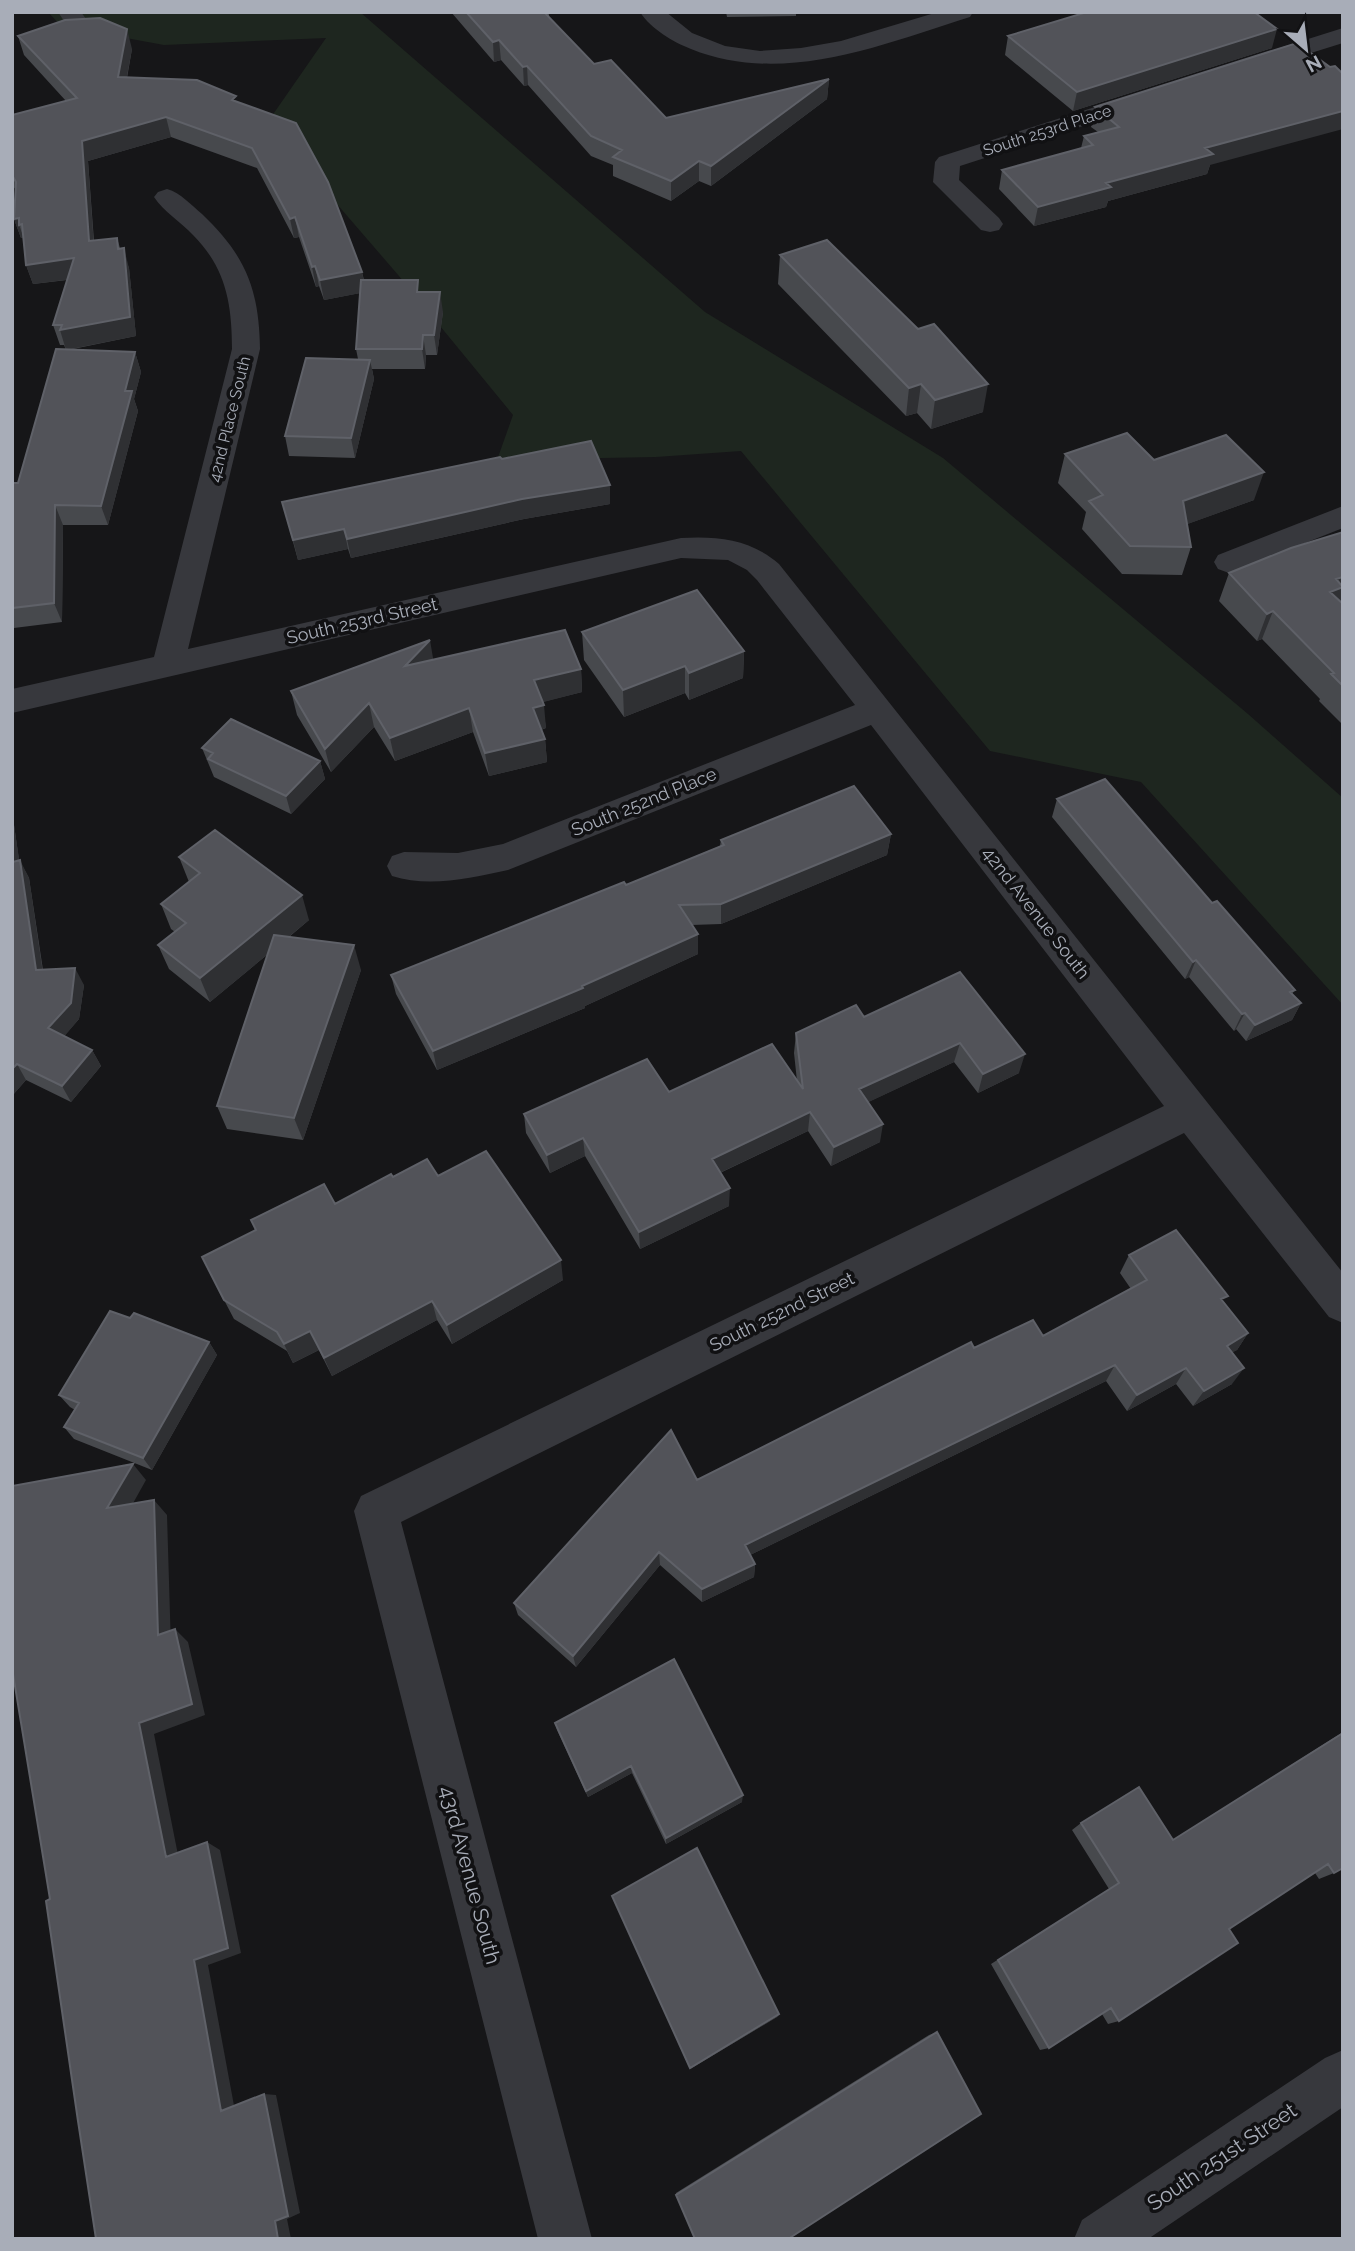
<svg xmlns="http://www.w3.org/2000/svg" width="1355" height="2251" viewBox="0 0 1355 2251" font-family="Raleway,sans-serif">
<rect width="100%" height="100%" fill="#161618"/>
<path fill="#1e261f" d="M 48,12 L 360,12 L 705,312 L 943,458 L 1248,714 L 1343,798 L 1343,1005 L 1141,782 L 990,751 L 741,451 L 656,457 L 497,460 L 513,415 L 399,276 L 267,123 L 326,38 L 164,45 L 61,26 Z"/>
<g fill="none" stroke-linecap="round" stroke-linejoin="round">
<path fill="#37383d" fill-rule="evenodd" d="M 58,12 L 81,12 L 86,19 L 82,24 L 66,24 Z
M 640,12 L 666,12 L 692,33 L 725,46 L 760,51 L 801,48 L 841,41 L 938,12 L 973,12 L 970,17 C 881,45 783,86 691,49 C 673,42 651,29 640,12 Z
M 1343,28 L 1343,43 L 1253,71 L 1245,69 L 1241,64 L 1245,59 Z
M 1142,92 L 1151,94 L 1154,99 L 1151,104 L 960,166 L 959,180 L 999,218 L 1003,224 L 999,230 L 990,232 L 981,230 L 933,182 L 935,162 L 939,157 Z
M 167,189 C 181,193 191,205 202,214 C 246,256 259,289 260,349 L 188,649 L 681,538 C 718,536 750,539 779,564 L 1343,1273 L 1343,1323 L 1329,1317 L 1184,1133 L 401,1522 L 592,2239 L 538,2239 L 354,1511 L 361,1496 L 1164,1106 L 871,725 L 508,870 C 471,878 429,888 392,876 L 387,866 L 392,856 L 404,852 L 458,853 L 503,844 L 855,705 L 757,580 L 747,570 L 728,560 L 681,558 L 12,713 L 12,689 L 154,657 L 232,349 C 232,304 226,268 193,235 C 181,222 164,212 154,197 L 158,192 Z
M 1343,506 L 1343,528 L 1229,573 L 1218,569 L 1214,562 L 1218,555 Z
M 1343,2050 L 1343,2107 L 1148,2239 L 1074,2239 L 1082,2220 L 1325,2058 Z"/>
</g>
<path fill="#47494d" d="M 451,12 L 549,12 L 549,18 L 594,64 L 666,118 L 829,79 L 827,99 L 711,186 L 699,181 L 671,201 L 613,176 L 613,165 L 591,156 L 528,85 L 524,86 L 501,60 L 494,62 Z
M 726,12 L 796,12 L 796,16 L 727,17 Z
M 18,36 L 132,49 L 127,78 L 238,102 L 362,272 L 364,280 L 420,292 L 443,312 L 437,355 L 426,355 L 425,369 L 372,369 L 374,379 L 355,458 L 289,456 L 285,436 L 358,359 L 356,349 L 360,293 L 324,300 L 319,286 L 316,287 L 299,237 L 294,238 L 257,168 L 171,137 L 88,161 L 94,241 L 117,238 L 120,248 L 129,268 L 136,336 L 68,350 L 135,352 L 141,372 L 134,399 L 138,411 L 108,525 L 63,525 L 62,622 L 14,628 L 12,624 L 12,483 L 18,483 L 66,350 L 64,345 L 60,345 L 53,325 L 67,280 L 33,284 L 26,265 L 23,238 L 21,238 L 14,219 L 16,190 L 12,185 L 12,115 L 66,101 L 24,55 Z
M 1008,36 L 1272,48 L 1073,111 L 1005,55 Z
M 1095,107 L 1210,165 L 1207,174 L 1108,201 L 1106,207 L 1034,226 L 999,189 L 1002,170 L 1081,148 L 1084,136 L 1098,132 L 1091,127 Z
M 780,255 L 918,329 L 983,412 L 931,429 L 917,413 L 906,416 L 778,284 Z
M 1065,454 L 1154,460 L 1254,500 L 1187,524 L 1191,547 L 1182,575 L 1122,574 L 1082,529 L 1086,512 L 1058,483 Z
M 502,459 L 610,485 L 610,504 L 524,519 L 351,558 L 348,549 L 298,560 L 282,502 Z
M 1343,532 L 1343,601 L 1340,602 L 1343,604 L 1343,725 L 1319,701 L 1320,699 L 1262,639 L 1257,641 L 1219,601 L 1229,573 Z
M 582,632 L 744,651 L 743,678 L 689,700 L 685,693 L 624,717 L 584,660 Z
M 433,660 L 581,669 L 582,692 L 542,702 L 546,728 L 541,730 L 545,739 L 547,762 L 489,776 L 473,732 L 395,761 L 374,727 L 331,772 L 297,715 L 291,691 Z
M 202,748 L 320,761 L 325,779 L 291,814 L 214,777 Z
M 1057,799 L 1212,903 L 1295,990 L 1292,994 L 1301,1003 L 1292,1020 L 1246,1041 L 1236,1029 L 1234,1031 L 1189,977 L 1185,979 L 1052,817 Z
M 12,811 L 19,860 L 29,878 L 43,970 L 84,985 L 79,1019 L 64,1036 L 92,1050 L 101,1066 L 71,1102 L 26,1080 L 12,1096 Z
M 891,834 L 887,855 L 721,924 L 692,925 L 698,954 L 585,1006 L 585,1008 L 437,1070 L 396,994 L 391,975 L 626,885 L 720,846 L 721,840 Z
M 179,857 L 309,920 L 289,937 L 361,970 L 303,1140 L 227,1129 L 217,1106 L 268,954 L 210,1002 L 169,969 L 158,945 L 175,932 L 171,929 L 161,904 L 189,882 Z
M 960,972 L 1019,1073 L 978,1093 L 954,1062 L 868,1102 L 880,1142 L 831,1166 L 808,1131 L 720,1173 L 729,1206 L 640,1249 L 585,1156 L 550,1173 L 526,1133 L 524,1114 L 669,1092 L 797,1081 L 794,1053 L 796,1033 L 864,1017 Z
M 438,1176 L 563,1280 L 452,1344 L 437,1320 L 332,1376 L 319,1350 L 293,1363 L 287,1351 L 234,1319 L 224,1300 L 335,1204 L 393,1177 Z
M 1129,1255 L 1224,1302 L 1248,1333 L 1237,1350 L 1232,1352 L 1232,1384 L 1193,1406 L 1176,1384 L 1127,1411 L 1106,1381 L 750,1555 L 755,1564 L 754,1577 L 702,1602 L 660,1565 L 576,1667 L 518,1615 L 514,1603 L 697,1480 L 974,1348 L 1043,1336 L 1131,1289 L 1120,1273 Z
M 130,1318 L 209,1342 L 217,1355 L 152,1470 L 74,1439 L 64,1427 L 75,1410 L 70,1407 L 59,1395 Z
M 555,1723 L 742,1802 L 666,1844 L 632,1773 L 588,1797 L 557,1730 Z
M 1343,1732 L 1334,1873 L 1319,1879 L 1315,1873 L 1229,1929 L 1119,2021 L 1108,2024 L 1102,2014 L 1049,2048 L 1040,2050 L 991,1964 L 1109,1889 L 1072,1830 L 1081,1823 L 1173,1840 Z
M 612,1896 L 779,2014 L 777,2017 L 690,2069 Z
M 937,2032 L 676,2195 L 676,2193 L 929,2035 Z"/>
<path fill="#2f3033" d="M 127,29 L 132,49 L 123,97 L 118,77 Z
M 1277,29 L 1272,48 L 1073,111 L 1077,92 Z
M 499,40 L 501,60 L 494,62 L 493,42 Z
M 527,66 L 528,85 L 524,86 L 523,67 Z
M 829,79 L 827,99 L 711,186 L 711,166 Z
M 1343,111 L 1343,129 L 1210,165 L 1207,174 L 1108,201 L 1106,207 L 1034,226 L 1038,207 L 1205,148 Z
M 166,117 L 171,137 L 88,161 L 95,261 L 89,241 L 82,141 Z
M 699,161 L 699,181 L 671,201 L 671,181 Z
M 295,217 L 299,237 L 294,238 L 290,219 Z
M 19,218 L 19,225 L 24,238 L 21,238 L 14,219 Z
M 124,248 L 129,268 L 136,336 L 66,350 L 60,330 Z
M 74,258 L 81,278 L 33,284 L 26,265 Z
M 315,266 L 319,286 L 316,287 L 312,267 Z
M 362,272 L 366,292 L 324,300 L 320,280 Z
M 440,292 L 443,312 L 437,355 L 434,335 Z
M 423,335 L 426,355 L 425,369 L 422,349 Z
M 135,352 L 141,372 L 134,399 L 138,411 L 108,525 L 101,506 L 125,391 Z
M 370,360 L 374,379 L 355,458 L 351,438 Z
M 921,384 L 917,413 L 906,416 L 909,388 Z
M 988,384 L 983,412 L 931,429 L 935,400 Z
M 1264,472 L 1254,500 L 1174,529 L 1183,501 Z
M 610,485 L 610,504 L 524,519 L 351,558 L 347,539 L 522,499 Z
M 55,505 L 63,525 L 62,622 L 54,603 Z
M 344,529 L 348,549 L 298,560 L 293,540 Z
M 1343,577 L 1343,601 L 1336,603 L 1330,592 L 1336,579 Z
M 1273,611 L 1262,639 L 1257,641 L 1267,614 Z
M 430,640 L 434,664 L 405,666 Z
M 744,651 L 743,678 L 689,700 L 689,673 Z
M 685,666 L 685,693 L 624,717 L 623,690 Z
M 581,669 L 582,692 L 536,704 L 534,680 Z
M 369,703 L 374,727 L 331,772 L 325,749 Z
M 544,705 L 546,728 L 536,731 L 533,708 Z
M 469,708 L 473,732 L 395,761 L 390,738 Z
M 545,739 L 547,762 L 489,776 L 485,753 Z
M 320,761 L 325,779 L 291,814 L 286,796 Z
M 12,811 L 22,879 L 13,862 Z
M 891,834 L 887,855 L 721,924 L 721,904 Z
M 20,860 L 29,878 L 45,987 L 36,970 Z
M 302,895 L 309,920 L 210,1002 L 200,978 Z
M 698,934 L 698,954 L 585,1006 L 585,1008 L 437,1070 L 433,1051 L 582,986 Z
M 354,945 L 361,970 L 303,1140 L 294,1118 Z
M 1196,960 L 1189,977 L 1185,979 L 1193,962 Z
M 75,968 L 84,985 L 79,1019 L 57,1045 L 48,1028 Z
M 1301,1003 L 1292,1020 L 1246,1041 L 1255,1025 Z
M 1245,1013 L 1236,1029 L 1234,1031 L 1242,1014 Z
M 960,1043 L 954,1062 L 856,1108 L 859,1089 Z
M 92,1050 L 101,1066 L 71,1102 L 62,1086 Z
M 1025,1054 L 1019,1073 L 978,1093 L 983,1074 Z
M 17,1064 L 26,1080 L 12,1096 L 12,1069 Z
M 810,1112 L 808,1131 L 711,1177 L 712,1159 Z
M 883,1124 L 880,1142 L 831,1166 L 834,1147 Z
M 583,1138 L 585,1156 L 550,1173 L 547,1155 Z
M 730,1188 L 729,1206 L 640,1249 L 639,1232 Z
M 561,1260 L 563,1280 L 452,1344 L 447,1325 Z
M 432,1301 L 437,1320 L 332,1376 L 324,1358 Z
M 310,1331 L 319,1350 L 293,1363 L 284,1344 Z
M 1248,1333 L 1237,1350 L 1216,1362 L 1227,1346 Z
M 209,1342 L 217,1355 L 152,1470 L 143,1458 Z
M 1115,1365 L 1106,1381 L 744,1558 L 745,1545 Z
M 1186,1368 L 1176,1384 L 1127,1411 L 1137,1395 Z
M 1244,1368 L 1232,1384 L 1193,1406 L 1204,1391 Z
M 133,1464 L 146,1480 L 122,1523 L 107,1508 Z
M 154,1500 L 167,1515 L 171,1648 L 158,1635 Z
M 659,1552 L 660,1565 L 576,1667 L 573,1656 Z
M 755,1564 L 754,1577 L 702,1602 L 702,1589 Z
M 175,1629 L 188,1642 L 205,1715 L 154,1734 L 180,1865 L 166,1857 L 139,1723 Z
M 631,1766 L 632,1773 L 588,1797 L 586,1791 Z
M 743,1795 L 742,1802 L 666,1844 L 666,1838 Z
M 207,1842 L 220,1850 L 241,1953 L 208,1965 L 235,2111 L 221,2111 L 194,1960 Z
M 779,2014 L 777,2017 L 690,2069 L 690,2068 Z
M 264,2094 L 276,2095 L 300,2213 L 287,2219 L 291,2239 L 278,2239 L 275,2221 Z"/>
<path fill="#525359" stroke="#5f6168" stroke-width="2" d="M 466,12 L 544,12 L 594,64 L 611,60 L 666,118 L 829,79 L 711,166 L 699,161 L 671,181 L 613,157 L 622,150 L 591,136 L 527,66 L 523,67 L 499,40 L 493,42 Z
M 1087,12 L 1254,12 L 1277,29 L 1077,92 L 1008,36 Z
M 100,18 L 127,29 L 118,77 L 197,80 L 236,96 L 232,100 L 296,123 L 328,182 L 362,272 L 320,280 L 315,266 L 312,267 L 295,217 L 290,219 L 252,148 L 166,117 L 82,141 L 89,241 L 117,238 L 118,249 L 124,248 L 130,317 L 60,330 L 62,325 L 53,325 L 74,258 L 26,265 L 22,224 L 19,225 L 19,218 L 14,219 L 16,182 L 12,175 L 12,115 L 77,98 L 18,36 L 65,20 Z
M 1297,43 L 1330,67 L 1335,66 L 1343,74 L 1343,111 L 1205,148 L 1213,154 L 1106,183 L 1111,187 L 1038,207 L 1002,170 L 1093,145 L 1084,136 L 1119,127 L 1095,107 Z
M 827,240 L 918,329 L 934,324 L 988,384 L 935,400 L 921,384 L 909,388 L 780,255 Z
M 361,280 L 418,280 L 417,292 L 440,292 L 434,335 L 423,335 L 422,349 L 356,349 Z
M 56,349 L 135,352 L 125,391 L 132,391 L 101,506 L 55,505 L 54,603 L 12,608 L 12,483 L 18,483 Z
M 306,358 L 370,360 L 351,438 L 285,436 Z
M 1127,433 L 1154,460 L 1226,435 L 1264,472 L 1183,501 L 1191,547 L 1130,546 L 1089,501 L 1103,495 L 1065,454 Z
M 591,441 L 610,485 L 522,499 L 347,539 L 344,529 L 293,540 L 282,502 L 500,457 L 502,459 Z
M 1343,532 L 1343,577 L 1336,579 L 1343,587 L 1330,592 L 1343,604 L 1343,686 L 1331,674 L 1334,673 L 1273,611 L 1267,614 L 1229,573 L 1291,548 Z
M 697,590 L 744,651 L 689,673 L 685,666 L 623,690 L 582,632 Z
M 565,630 L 581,669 L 534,680 L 544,705 L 533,708 L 545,739 L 485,753 L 469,708 L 390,738 L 369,703 L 325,749 L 291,691 L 430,640 L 405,666 Z
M 231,719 L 320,761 L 286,796 L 208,759 L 213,753 L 202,748 Z
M 1105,779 L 1212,903 L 1217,901 L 1295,990 L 1290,992 L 1301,1003 L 1255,1025 L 1245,1013 L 1242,1014 L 1196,960 L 1193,962 L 1057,799 Z
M 854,786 L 891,834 L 721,904 L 679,905 L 698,934 L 582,986 L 583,988 L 433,1051 L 391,975 L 624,882 L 626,885 L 724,845 L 721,840 Z
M 215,830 L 302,895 L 200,978 L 158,945 L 186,923 L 161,904 L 200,873 L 179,857 Z
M 12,857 L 13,862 L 20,860 L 36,970 L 75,968 L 71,1003 L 48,1028 L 92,1050 L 62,1086 L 17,1064 L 12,1069 Z
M 274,935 L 354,945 L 294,1118 L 217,1106 Z
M 960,972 L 1025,1054 L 983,1074 L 960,1043 L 859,1089 L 883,1124 L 834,1147 L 810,1112 L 712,1159 L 730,1188 L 639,1232 L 583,1138 L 547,1155 L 524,1114 L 647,1059 L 669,1092 L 772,1044 L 803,1089 L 796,1033 L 856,1005 L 864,1017 Z
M 486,1151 L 561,1260 L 447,1325 L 432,1301 L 324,1358 L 310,1331 L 284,1344 L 277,1332 L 224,1300 L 202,1257 L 256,1230 L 251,1220 L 324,1184 L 335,1204 L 391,1174 L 393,1177 L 427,1159 L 438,1176 Z
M 1176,1230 L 1228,1296 L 1221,1299 L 1248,1333 L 1227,1346 L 1244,1368 L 1204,1391 L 1186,1368 L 1137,1395 L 1115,1365 L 745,1545 L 755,1564 L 702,1589 L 659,1552 L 573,1656 L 514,1603 L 671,1430 L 697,1480 L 971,1342 L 974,1348 L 1033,1320 L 1043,1336 L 1147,1280 L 1129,1255 Z
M 110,1311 L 130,1318 L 134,1313 L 209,1342 L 143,1458 L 64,1427 L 79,1403 L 59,1395 Z
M 133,1464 L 107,1508 L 154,1500 L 158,1635 L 175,1629 L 192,1704 L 139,1723 L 166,1857 L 207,1842 L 228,1948 L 194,1960 L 221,2111 L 264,2094 L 288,2216 L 275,2221 L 278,2239 L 96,2239 L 78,2121 L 46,1901 L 50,1899 L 12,1668 L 12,1486 Z
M 674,1659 L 743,1795 L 666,1838 L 631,1766 L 586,1791 L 555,1723 Z
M 1343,1733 L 1343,1868 L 1334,1873 L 1328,1864 L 1229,1929 L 1238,1943 L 1119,2021 L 1111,2008 L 1049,2048 L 998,1960 L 1119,1883 L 1081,1823 L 1139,1787 L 1173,1840 Z
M 697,1848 L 779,2014 L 690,2068 L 612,1896 Z
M 937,2032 L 981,2114 L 788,2239 L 695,2239 L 676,2195 Z"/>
<g text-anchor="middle" stroke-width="7" stroke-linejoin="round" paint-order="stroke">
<g font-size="16" fill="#a8adb8" stroke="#111113">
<text transform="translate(1047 130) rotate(-18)" y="6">South 253rd Place</text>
<text transform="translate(229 419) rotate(-76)" y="6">42nd Place South</text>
</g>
<g font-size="18" fill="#a8adb8" stroke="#111113">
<text transform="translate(362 621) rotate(-13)" y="6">South 253rd Street</text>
<text transform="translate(644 802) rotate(-22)" y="6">South 252nd Place</text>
<text transform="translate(1036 913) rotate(52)" y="6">42nd Avenue South</text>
<text transform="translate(782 1312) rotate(-26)" y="6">South 252nd Street</text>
</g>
<g font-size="21" fill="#a8adb8" stroke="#111113">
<text transform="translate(470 1875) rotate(75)" y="7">43rd Avenue South</text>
<text transform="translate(1222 2157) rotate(-34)" y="7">South 251st Street</text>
</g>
</g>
<rect width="1355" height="2251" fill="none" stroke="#a8adb8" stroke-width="28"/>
<g transform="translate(1306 49) rotate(152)" stroke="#111113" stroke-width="5" paint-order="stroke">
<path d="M0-5L12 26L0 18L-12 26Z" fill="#a8adb8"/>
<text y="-10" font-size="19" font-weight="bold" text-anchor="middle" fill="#a8adb8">N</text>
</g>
</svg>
